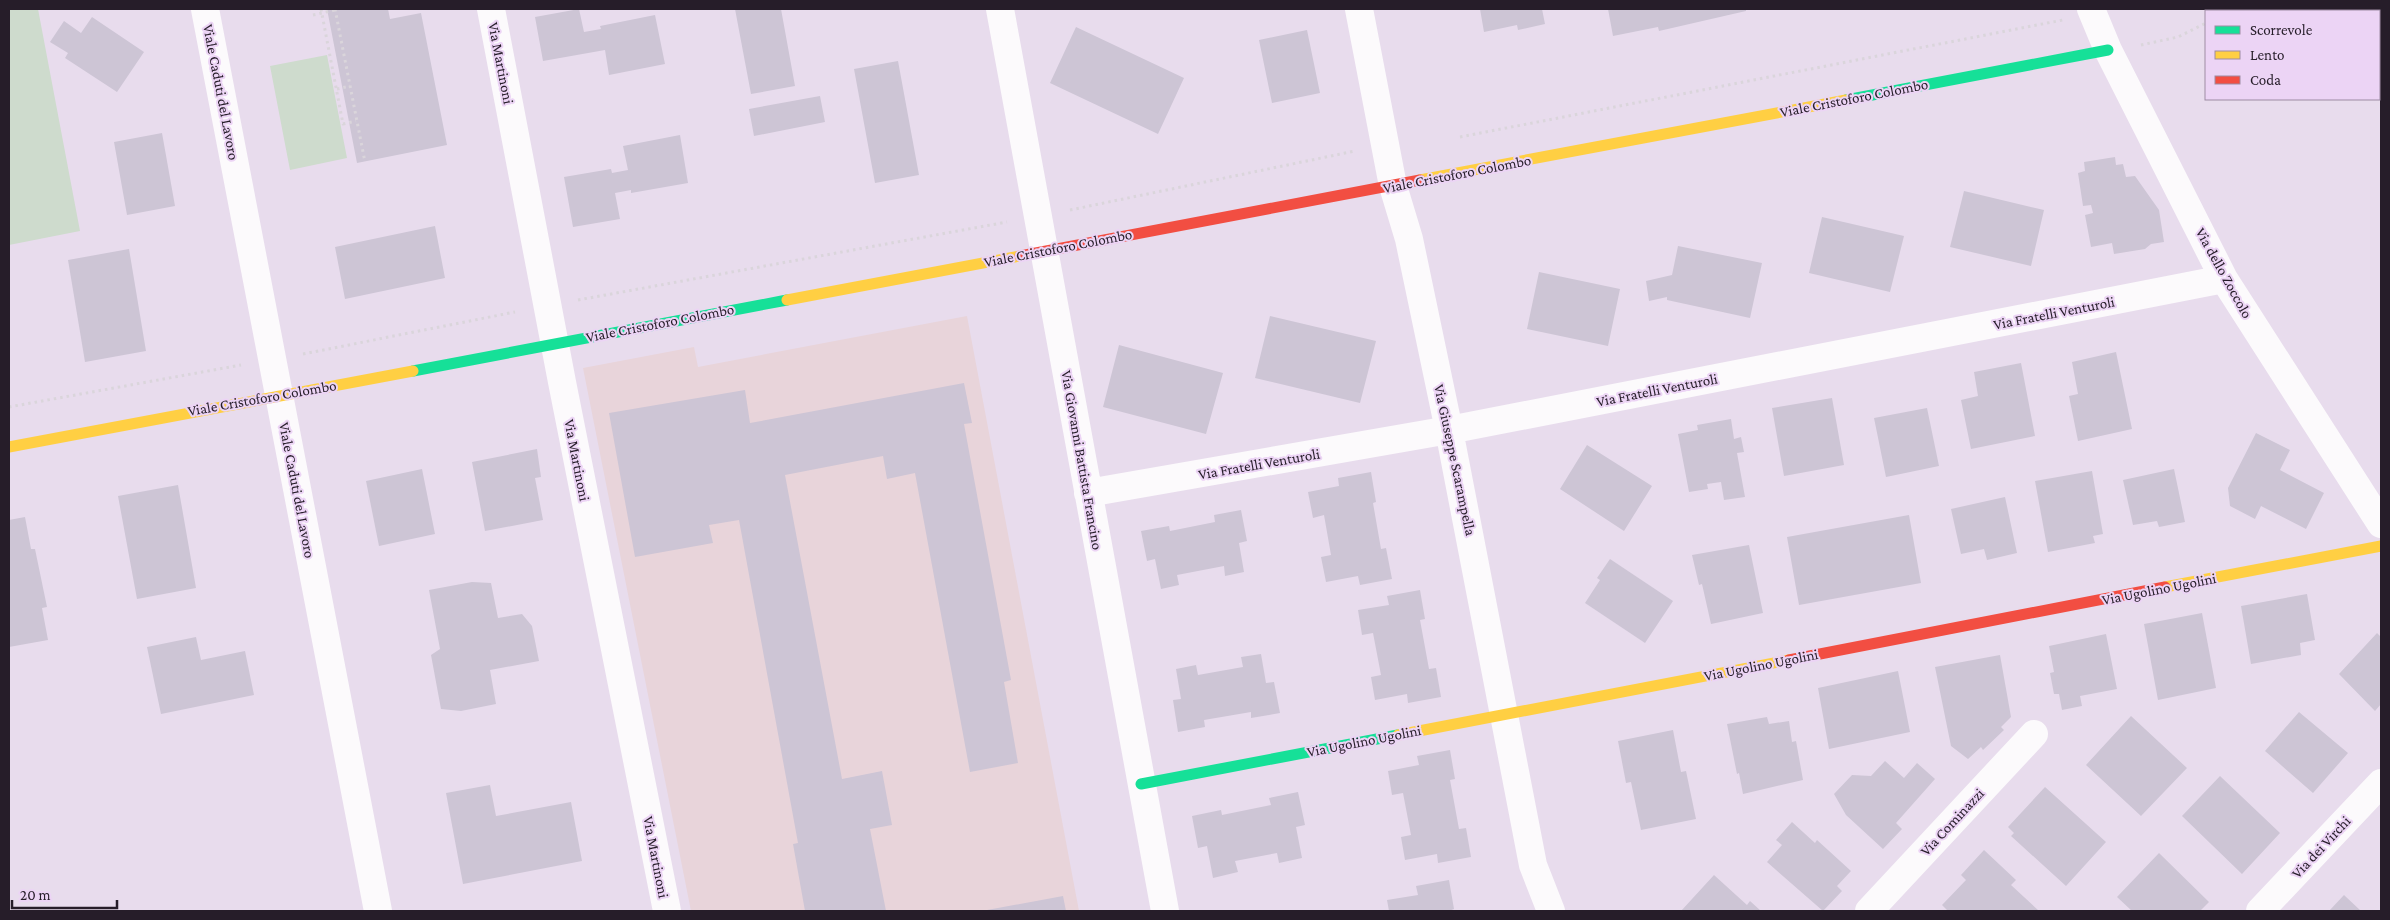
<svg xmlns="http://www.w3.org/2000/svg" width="2390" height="920" viewBox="0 0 2390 920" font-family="'Crimson Pro',serif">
<rect width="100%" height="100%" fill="#e8dced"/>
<path fill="#e8d4da" d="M 967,316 L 1079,911 L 691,911 L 583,368 L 694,347 L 698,367 Z"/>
<path fill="#cedbcd" d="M 9,9 L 38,9 L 80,231 L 9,245 Z
M 327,55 L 347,158 L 290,170 L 270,66 Z"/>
<path fill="#cdc5d5" d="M 327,9 L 388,9 L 390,19 L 421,13 L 447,145 L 357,163 Z
M 579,9 L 584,32 L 601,29 L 600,26 L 655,15 L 665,64 L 609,75 L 605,50 L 543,61 L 535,17 Z
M 735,9 L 781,9 L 795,86 L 751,94 Z
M 1480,9 L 1542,9 L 1545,24 L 1518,30 L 1517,25 L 1484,32 Z
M 1608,9 L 1746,9 L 1746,11 L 1659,31 L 1658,27 L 1613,36 Z
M 92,17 L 144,52 L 117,92 L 65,58 L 68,53 L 50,42 L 64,21 L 81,33 Z
M 1076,27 L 1184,78 L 1158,134 L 1050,83 Z
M 1307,30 L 1320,93 L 1272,103 L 1259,40 Z
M 898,61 L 919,175 L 875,183 L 854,69 Z
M 820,96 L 825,122 L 754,136 L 749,109 Z
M 162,133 L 175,206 L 127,215 L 114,142 Z
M 680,135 L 688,183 L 631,193 L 631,190 L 615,193 L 620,219 L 573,227 L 564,177 L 611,169 L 612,173 L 628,170 L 623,146 Z
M 2115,157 L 2116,165 L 2123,164 L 2126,177 L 2135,176 L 2159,210 L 2164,242 L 2151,244 L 2145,249 L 2114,254 L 2112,243 L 2091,247 L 2085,215 L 2093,213 L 2091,205 L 2083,206 L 2078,173 L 2085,171 L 2084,162 Z
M 1964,191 L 2044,210 L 2031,266 L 1950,247 Z
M 1822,217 L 1904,236 L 1890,292 L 1809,273 Z
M 435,226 L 445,278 L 345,299 L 335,247 Z
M 1678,246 L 1762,263 L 1750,318 L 1667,300 L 1667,297 L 1649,301 L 1646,281 L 1672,275 Z
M 129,249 L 146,351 L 85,362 L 68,260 Z
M 1539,272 L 1620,289 L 1608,346 L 1527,329 Z
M 1270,316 L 1376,341 L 1360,403 L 1255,378 Z
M 1119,345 L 1223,373 L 1206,434 L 1103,407 Z
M 2116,352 L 2132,429 L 2078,441 L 2069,396 L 2078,394 L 2072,362 Z
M 2021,363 L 2035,436 L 1971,449 L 1961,400 L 1978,396 L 1974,372 Z
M 964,383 L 972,423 L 964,424 L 1011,680 L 1004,682 L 1018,763 L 970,772 L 915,473 L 887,479 L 883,456 L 785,475 L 842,779 L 882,771 L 892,825 L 870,829 L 886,911 L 805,911 L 793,844 L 798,843 L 739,520 L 709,525 L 713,543 L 635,557 L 609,413 L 745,390 L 750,423 Z
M 1832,398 L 1844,465 L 1784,476 L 1772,408 Z
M 1927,408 L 1939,466 L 1886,477 L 1874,418 Z
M 1731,419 L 1734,439 L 1741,437 L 1744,452 L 1737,453 L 1745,497 L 1724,500 L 1721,482 L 1707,484 L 1708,489 L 1689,492 L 1678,434 L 1698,430 L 1697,425 Z
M 2256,433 L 2290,450 L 2280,470 L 2324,493 L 2306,529 L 2261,506 L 2255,519 L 2230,506 L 2228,488 Z
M 1587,445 L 1652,486 L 1624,531 L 1560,489 Z
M 537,449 L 541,477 L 535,478 L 543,520 L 485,531 L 472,462 Z
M 422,469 L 435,534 L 379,546 L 366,481 Z
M 2174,469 L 2185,522 L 2159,527 L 2157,521 L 2133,525 L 2123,480 Z
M 2092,471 L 2103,534 L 2093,536 L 2095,543 L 2048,552 L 2035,481 Z
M 1371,472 L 1376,502 L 1373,503 L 1381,549 L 1386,548 L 1392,579 L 1360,585 L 1358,576 L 1326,582 L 1321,557 L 1331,555 L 1324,515 L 1313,518 L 1308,492 L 1339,486 L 1338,478 Z
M 178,485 L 196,588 L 137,599 L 118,496 Z
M 2005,497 L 2017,553 L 1987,560 L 1984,549 L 1961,554 L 1951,509 Z
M 1241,510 L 1247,541 L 1239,543 L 1244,572 L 1225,576 L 1224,566 L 1177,575 L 1179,585 L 1161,589 L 1155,559 L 1147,561 L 1141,531 L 1169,526 L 1170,531 L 1215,522 L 1214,515 Z
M 1909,515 L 1921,583 L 1799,605 L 1787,537 Z
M 25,517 L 31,549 L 35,549 L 47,607 L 42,608 L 48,640 L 9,647 L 9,520 Z
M 1749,545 L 1763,613 L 1711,624 L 1702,584 L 1699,585 L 1692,555 Z
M 1610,559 L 1673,601 L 1645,643 L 1585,603 L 1600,580 L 1597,578 Z
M 472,582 L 491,583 L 498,618 L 522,614 L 532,626 L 539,661 L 490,670 L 496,704 L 461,711 L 441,709 L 431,655 L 440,649 L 429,590 Z
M 1420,590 L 1425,619 L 1420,620 L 1429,669 L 1436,668 L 1441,697 L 1408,703 L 1407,694 L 1375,700 L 1371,677 L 1381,675 L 1373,633 L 1362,635 L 1358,610 L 1389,605 L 1387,596 Z
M 2307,594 L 2315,640 L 2300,643 L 2301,655 L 2251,664 L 2241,606 Z
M 2202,613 L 2216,688 L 2158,700 L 2144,624 Z
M 2377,633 L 2381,637 L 2381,704 L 2375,711 L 2339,674 Z
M 2106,634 L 2117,689 L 2080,696 L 2082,706 L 2062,710 L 2059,694 L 2054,694 L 2050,673 L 2054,672 L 2049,646 Z
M 196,637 L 201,660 L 245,651 L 254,695 L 161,714 L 147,647 Z
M 1261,654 L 1266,683 L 1274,682 L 1280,713 L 1251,718 L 1251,712 L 1204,720 L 1205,727 L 1178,732 L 1173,700 L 1181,699 L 1176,669 L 1196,665 L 1198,675 L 1243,667 L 1241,657 Z
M 2000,655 L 2011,717 L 2001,727 L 2004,730 L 1983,750 L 1981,747 L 1968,759 L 1951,746 L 1935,667 Z
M 1898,671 L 1910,732 L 1829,749 L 1818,688 Z
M 2299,712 L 2348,753 L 2313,793 L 2265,751 Z
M 2131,716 L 2187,768 L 2141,816 L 2086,765 Z
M 1767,717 L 1769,724 L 1789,721 L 1792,742 L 1796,741 L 1803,780 L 1743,794 L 1739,773 L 1737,774 L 1727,724 Z
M 1673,730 L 1681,772 L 1686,771 L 1696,819 L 1641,830 L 1631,782 L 1626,783 L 1618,741 Z
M 1450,750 L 1455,779 L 1450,780 L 1459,829 L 1466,828 L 1471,857 L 1438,863 L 1437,854 L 1405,860 L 1401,837 L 1411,835 L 1403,793 L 1392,795 L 1388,771 L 1419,765 L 1417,756 Z
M 1885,761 L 1904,778 L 1917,763 L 1935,779 L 1896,823 L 1902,829 L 1883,849 L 1846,815 L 1834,794 L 1852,775 L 1871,776 Z
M 2220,776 L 2280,833 L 2242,874 L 2182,816 Z
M 490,785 L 496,816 L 571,802 L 582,861 L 463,884 L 446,793 Z
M 2045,787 L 2106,842 L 2066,886 L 2011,836 L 2014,833 L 2008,827 Z
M 1298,792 L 1305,825 L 1296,827 L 1302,858 L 1279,863 L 1277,853 L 1235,861 L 1238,872 L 1213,878 L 1207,846 L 1198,848 L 1192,816 L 1221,810 L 1222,815 L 1271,805 L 1269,798 Z
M 1792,822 L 1815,843 L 1817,840 L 1851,871 L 1837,886 L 1842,891 L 1823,911 L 1767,862 L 1782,845 L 1776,840 Z
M 1984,850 L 2016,880 L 2011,885 L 2039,911 L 1948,911 L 1942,905 L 1966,880 L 1961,875 Z
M 2159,853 L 2209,902 L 2200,911 L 2132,911 L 2117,897 Z
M 1714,875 L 1747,905 L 1750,901 L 1761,911 L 1681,911 Z
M 1449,880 L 1454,909 L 1449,911 L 1389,911 L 1387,900 L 1418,895 L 1416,886 Z
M 2344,895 L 2361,911 L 2329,911 Z
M 1063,896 L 1066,911 L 987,911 L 987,910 Z"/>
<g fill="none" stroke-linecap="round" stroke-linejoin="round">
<path stroke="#dad5db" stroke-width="3" stroke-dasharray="2.5 4" stroke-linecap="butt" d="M 321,9 L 343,124 L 356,121
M 335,9 L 365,162
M 2227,11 L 2230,9
M 313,15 L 335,10
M 2141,45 L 2178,37 L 2206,23
M 337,89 L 350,86
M 1460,137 L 2063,20
M 1070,210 L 1355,151
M 578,300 L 1007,222
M 303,354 L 515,312
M 9,407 L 241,365"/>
<path stroke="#fcfafc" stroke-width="28" d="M 205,9 L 378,911
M 491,9 L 562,382 L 667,911
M 1000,9 L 1165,911
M 1359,9 L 1393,186 L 1409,239 L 1449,430 L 1533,865 L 1551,911
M 2091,9 L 2108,50 L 2224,279 L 2381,524
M 1088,493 L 1449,430 L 2224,279
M 1869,911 L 2034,734
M 2260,911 L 2381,783"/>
<path stroke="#16e098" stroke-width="11" d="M 1846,100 L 2108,50
M 413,371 L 787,300
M 1141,784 L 1398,735"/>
<path stroke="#ffcf43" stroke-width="11" d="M 1420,180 L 1846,100
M 787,300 L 1020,256
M 9,447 L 413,371
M 2165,587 L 2381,546
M 1398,735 L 1789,660"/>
<path stroke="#f24e42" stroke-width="11" d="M 1020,256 L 1420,180
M 1789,660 L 2165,587"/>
</g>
<g text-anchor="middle" stroke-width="4" stroke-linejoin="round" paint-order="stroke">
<g font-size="15" fill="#261d29" stroke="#ecd4f5">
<text transform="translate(501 63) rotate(79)" y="5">Via Martinoni</text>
<text transform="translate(221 92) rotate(79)" y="5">Viale Caduti del Lavoro</text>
<text transform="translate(1854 98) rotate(-11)" y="5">Viale Cristoforo Colombo</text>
<text transform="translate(1457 174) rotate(-11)" y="5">Viale Cristoforo Colombo</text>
<text transform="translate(1058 248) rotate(-11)" y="5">Viale Cristoforo Colombo</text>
<text transform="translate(2224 273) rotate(61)" y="5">Via dello Zoccolo</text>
<text transform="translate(2054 313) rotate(-11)" y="5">Via Fratelli Venturoli</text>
<text transform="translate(660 323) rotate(-11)" y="5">Viale Cristoforo Colombo</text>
<text transform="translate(1657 390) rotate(-11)" y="5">Via Fratelli Venturoli</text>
<text transform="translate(262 398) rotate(-10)" y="5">Viale Cristoforo Colombo</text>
<text transform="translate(577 460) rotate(79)" y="5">Via Martinoni</text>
<text transform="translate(1082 460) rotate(80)" y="5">Via Giovanni Battista Francino</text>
<text transform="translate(1455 460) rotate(78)" y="5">Via Giuseppe Scarampella</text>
<text transform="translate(1259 464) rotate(-10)" y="5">Via Fratelli Venturoli</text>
<text transform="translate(297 490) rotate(79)" y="5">Viale Caduti del Lavoro</text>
<text transform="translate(2159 589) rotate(-11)" y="5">Via Ugolino Ugolini</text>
<text transform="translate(1761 665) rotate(-11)" y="5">Via Ugolino Ugolini</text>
<text transform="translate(1364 741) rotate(-11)" y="5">Via Ugolino Ugolini</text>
<text transform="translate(1952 822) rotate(-47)" y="5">Via Cominazzi</text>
<text transform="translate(2321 847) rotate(-47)" y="5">Via dei Virchi</text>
<text transform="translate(656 857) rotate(79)" y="5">Via Martinoni</text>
</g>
</g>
<rect width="2390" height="920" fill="none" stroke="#261d29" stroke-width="20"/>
<rect x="2205" y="10" width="175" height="90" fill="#ecd4f5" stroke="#9d8ba3"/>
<rect x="2215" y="26" width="25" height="8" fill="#16e098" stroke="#9d8ba3"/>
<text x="2250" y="35" font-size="15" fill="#261d29">Scorrevole</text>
<rect x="2215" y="51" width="25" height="8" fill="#ffcf43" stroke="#9d8ba3"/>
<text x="2250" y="60" font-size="15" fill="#261d29">Lento</text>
<rect x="2215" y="76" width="25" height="8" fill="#f24e42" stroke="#9d8ba3"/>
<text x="2250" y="85" font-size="15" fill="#261d29">Coda</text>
<path d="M12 900v8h105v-8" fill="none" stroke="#261d29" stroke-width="2.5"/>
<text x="20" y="900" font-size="15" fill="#261d29" stroke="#ecd4f5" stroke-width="4" paint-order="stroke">20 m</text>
</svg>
